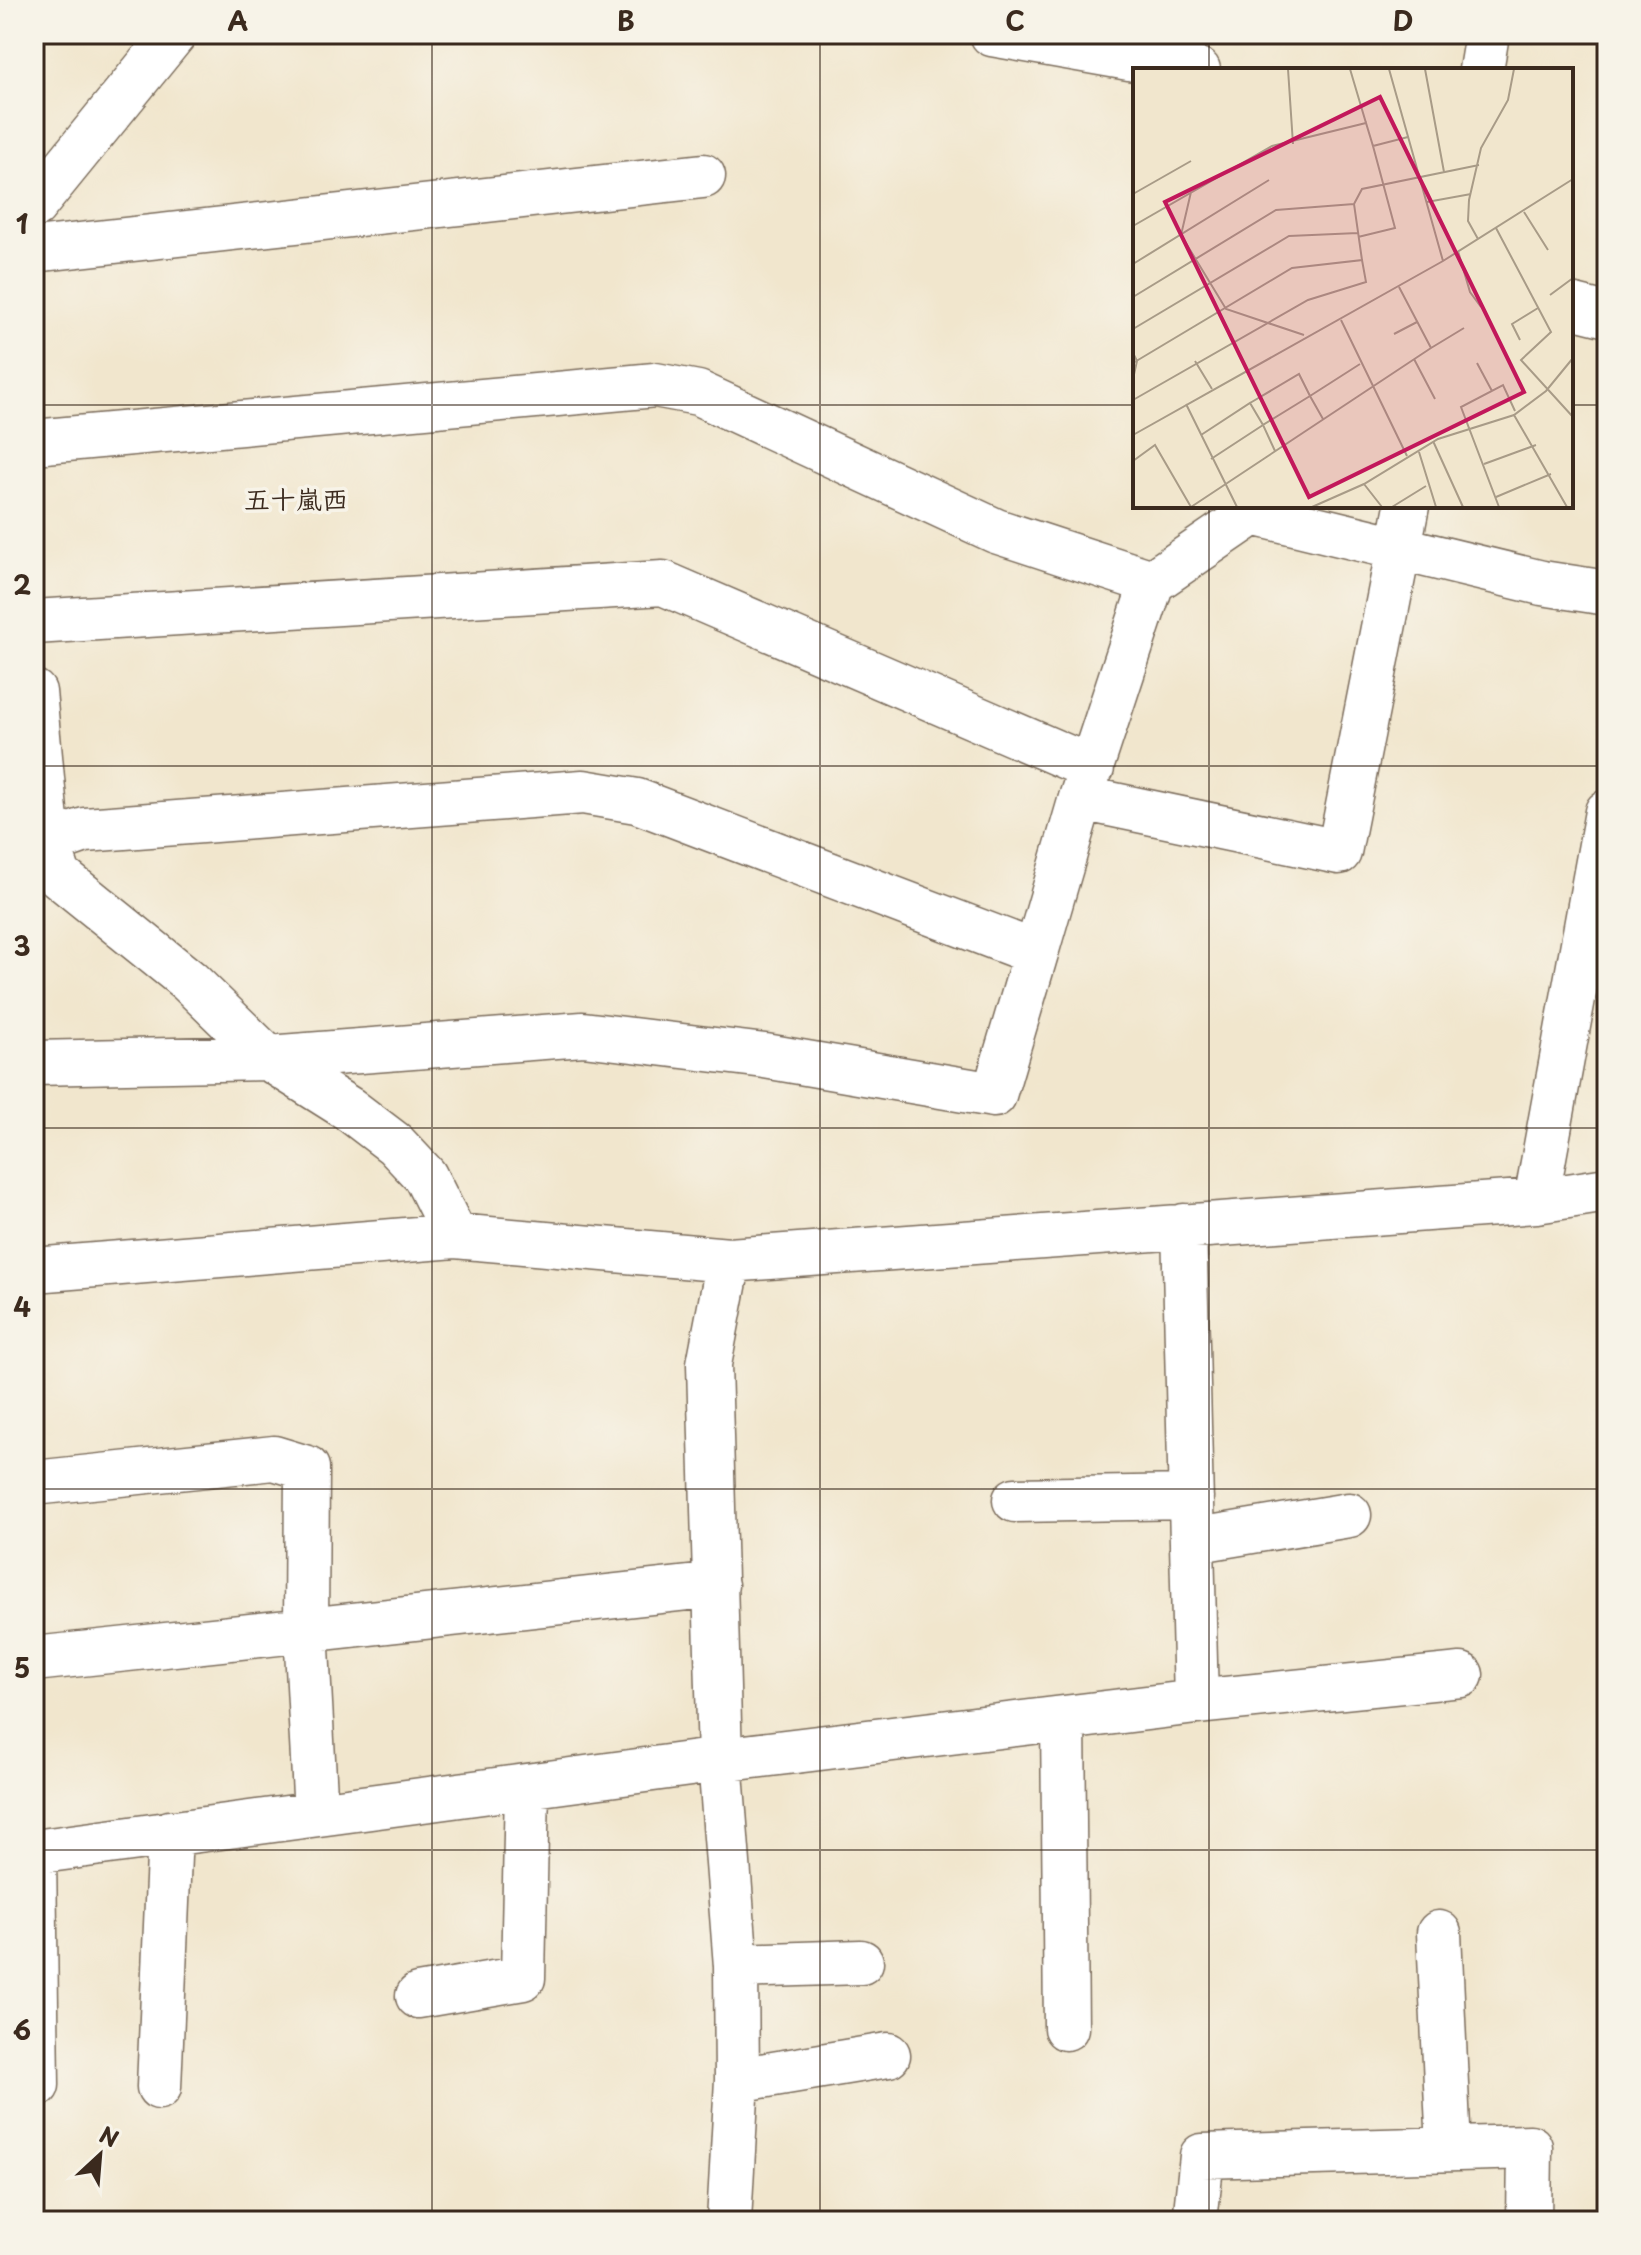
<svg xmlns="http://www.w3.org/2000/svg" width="1641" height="2255" viewBox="0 0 1641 2255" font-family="'Playpen Sans','Klee One',sans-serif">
<rect width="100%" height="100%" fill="#f7f3e8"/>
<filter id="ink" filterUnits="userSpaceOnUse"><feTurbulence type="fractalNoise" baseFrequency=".0125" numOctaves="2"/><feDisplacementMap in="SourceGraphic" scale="16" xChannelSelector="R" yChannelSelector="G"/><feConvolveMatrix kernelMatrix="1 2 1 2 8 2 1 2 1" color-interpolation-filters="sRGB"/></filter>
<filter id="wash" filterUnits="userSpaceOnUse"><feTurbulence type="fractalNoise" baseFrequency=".006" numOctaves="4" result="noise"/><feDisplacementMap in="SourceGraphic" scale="32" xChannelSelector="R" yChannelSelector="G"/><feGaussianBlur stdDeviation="1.8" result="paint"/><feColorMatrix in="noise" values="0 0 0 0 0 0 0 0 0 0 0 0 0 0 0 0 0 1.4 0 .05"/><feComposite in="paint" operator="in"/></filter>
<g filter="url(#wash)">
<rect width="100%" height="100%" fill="#f1e6cd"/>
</g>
<g filter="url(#ink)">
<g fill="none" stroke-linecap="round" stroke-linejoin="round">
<g stroke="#7b6c5b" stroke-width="47">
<path id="minor" d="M 992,34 L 1198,70
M 1481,70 L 1487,34
M 34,206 L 174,34
M 34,250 L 703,176
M 1571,306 L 1607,315
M 34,442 L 655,385 L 698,393 L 996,531 L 1152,582
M 34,622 L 663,583 L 1092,768
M 34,692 L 48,843 L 59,876 L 189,981 L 268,1058 L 349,1109 L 395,1144 L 425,1176 L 455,1236
M 1081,798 L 1339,852 L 1407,506
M 34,844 L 48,843 L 85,830 L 583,792 L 637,801 L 1036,953 L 1081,798 L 1152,582 L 1253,513 L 1542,583 L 1607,593
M 34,1063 L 268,1058 L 583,1034 L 765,1056 L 994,1095 L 1036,953
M 1536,1201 L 1607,812
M 729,1260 L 709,1364 L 720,1760 L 736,1966 L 737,2080 L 729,2221
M 34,1270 L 455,1236 L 729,1260 L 1536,1201 L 1607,1190
M 34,1483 L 274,1458 L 307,1468 L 306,1630 L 34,1659
M 1015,1500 L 1191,1497
M 1192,1541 L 1349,1515
M 1196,1702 L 1461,1675
M 1063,1719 L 1066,2028
M 316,1814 L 306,1630 L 716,1585
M 34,1852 L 720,1760 L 1196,1702 L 1184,1226
M 34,1852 L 37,2085
M 1439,1933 L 1449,2149
M 736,1966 L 861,1962
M 418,1996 L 523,1978 L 527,1786
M 737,2080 L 888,2055
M 159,2087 L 170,1833
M 1195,2221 L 1202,2156 L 1530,2147 L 1529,2221"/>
</g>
<use href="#minor" stroke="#fff" stroke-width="44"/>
</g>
</g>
<path fill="none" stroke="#3b2a1e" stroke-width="2" stroke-opacity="0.55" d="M 432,34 L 432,2221M 820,34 L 820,2221M 1209,34 L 1209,70M 34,405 L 1135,405M 1571,405 L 1607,405M 1209,506 L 1209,2221M 34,766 L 1607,766M 34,1128 L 1607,1128M 34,1489 L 1607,1489M 34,1850 L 1607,1850"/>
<g text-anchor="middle" stroke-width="7" stroke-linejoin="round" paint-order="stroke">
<g font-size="26" font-weight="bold" fill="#3b2a1e" stroke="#f7f3e8">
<text x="296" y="509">五十嵐西</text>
</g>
</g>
<g transform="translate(1133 68)">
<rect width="440" height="440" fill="#f1e6cd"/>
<path fill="none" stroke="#a89b87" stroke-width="2" d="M 155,1 L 160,76M 217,1 L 233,55M 256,1 L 310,193M 292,1 L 311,104M 58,124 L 48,167 L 93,241 L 171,267M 0,126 L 58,93M 294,134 L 338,126M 391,144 L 415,182M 0,158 L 139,78 L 233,55 L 240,78 L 275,69M 363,160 L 418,264 L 388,292 L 440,349M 225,169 L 262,160 L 240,78M 345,171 L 335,153 L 336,132 L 348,80 L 375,32 L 381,1M 325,183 L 337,224 L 348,239M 0,196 L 136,112M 417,227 L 440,210M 0,229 L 143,142 L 221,136M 208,252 L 274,388M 0,261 L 156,168 L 225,165M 261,266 L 284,254M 387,272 L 379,256 L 405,240M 298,280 L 331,260M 0,285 L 4,293 L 0,311M 281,291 L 302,331M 62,293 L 79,321M 0,295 L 159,200 L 229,192 L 221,136 L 229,121 L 346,97M 344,295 L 359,323M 0,332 L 175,232 L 233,214 L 229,192M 117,335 L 166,306 L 177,328 L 130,357 L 142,383M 53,336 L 104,439M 381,347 L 434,439M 190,351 L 177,328 L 227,296M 0,367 L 310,193 L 440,111M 68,367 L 117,335 L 130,357 L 78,391M 300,373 L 330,439M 286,384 L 303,439M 0,393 L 22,377 L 58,439M 351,396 L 403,377M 231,416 L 249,439M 363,429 L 418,406M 58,439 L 298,280 L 266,219M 179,439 L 231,416 L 305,371 L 381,347 L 413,323 L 440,290M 259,439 L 293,418M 366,439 L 328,339 L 370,317 L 382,343"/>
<path fill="#c2185b" fill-opacity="0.15" stroke="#c2185b" stroke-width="4" d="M 247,29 L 391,324 L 176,429 L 32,134 Z"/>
<rect width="440" height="440" fill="none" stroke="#3b2a1e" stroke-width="4"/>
</g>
<rect width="1641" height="2255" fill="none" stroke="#f7f3e8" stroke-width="88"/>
<g transform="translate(100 2155) rotate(26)" stroke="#f7f3e8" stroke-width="6" paint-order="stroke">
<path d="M0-6L14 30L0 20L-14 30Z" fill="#3b2a1e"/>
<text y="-12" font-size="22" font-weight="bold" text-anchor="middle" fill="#3b2a1e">N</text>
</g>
<rect x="44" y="44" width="1553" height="2167" fill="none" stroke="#3b2a1e" stroke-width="3"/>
<g font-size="26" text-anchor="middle" font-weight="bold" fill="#3b2a1e">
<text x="238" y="31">A</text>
<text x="626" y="31">B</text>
<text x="1015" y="31">C</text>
<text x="1403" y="31">D</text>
<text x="22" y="234">1</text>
<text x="22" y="595">2</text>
<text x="22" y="956">3</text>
<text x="22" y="1317">4</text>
<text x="22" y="1678">5</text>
<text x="22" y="2040">6</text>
</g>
</svg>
